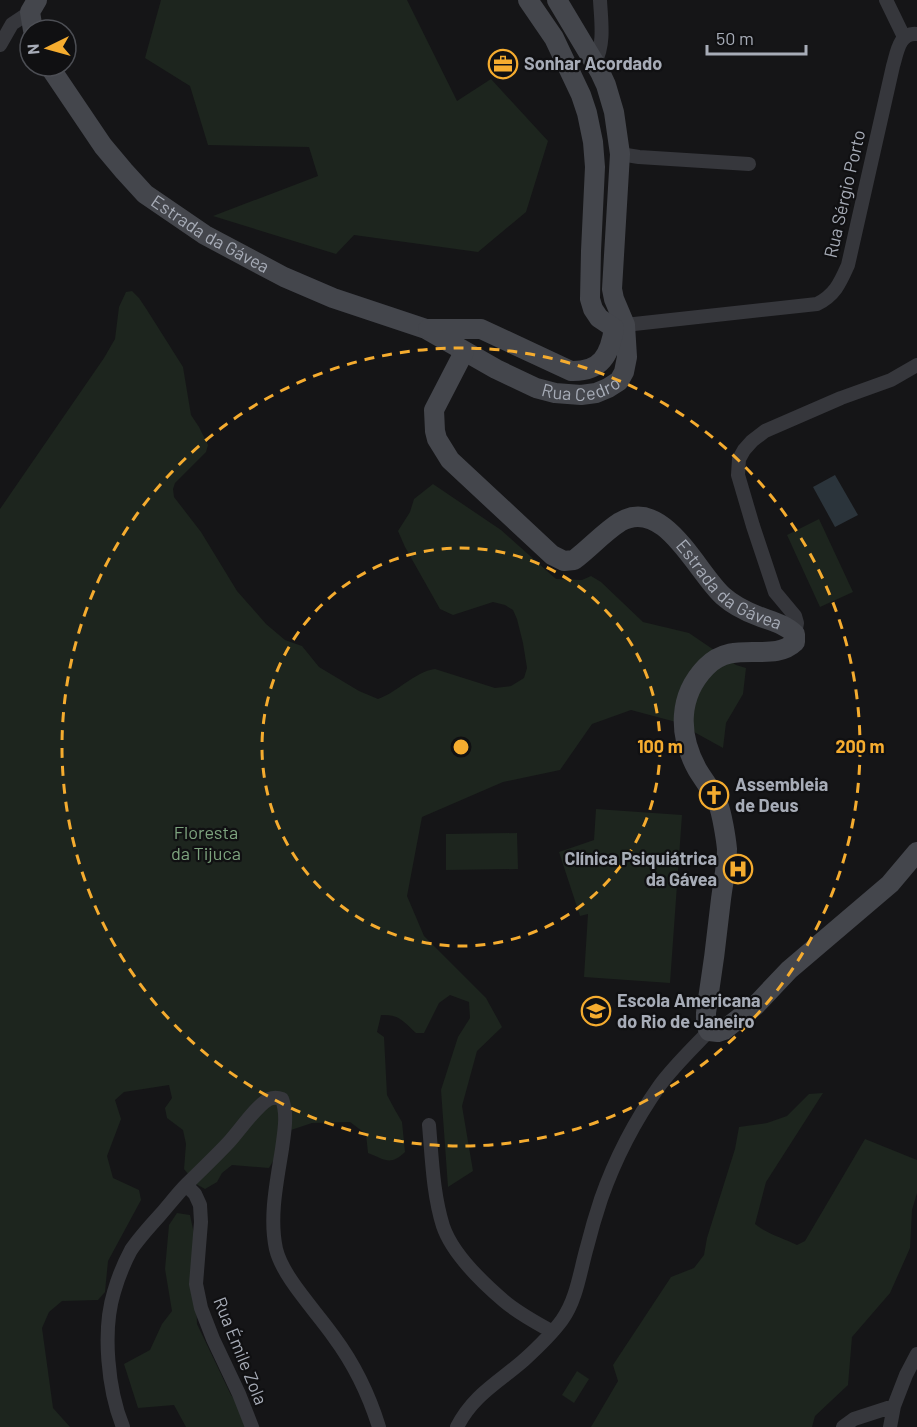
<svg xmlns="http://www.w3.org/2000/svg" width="917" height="1427" viewBox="0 0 917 1427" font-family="Barlow,sans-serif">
<rect width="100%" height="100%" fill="#151517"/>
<path fill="#1d251e" d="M 161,0 L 407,0 L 457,101 L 491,79 L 548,141 L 526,212 L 478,252 L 354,235 L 336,254 L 213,216 L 318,176 L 309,147 L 208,145 L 190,86 L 145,58 Z
M 132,291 L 139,298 L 147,310 L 183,367 L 191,415 L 199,427 L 208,445 L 206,452 L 175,483 L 173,489 L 174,497 L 201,532 L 237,591 L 266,624 L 285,640 L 302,646 L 319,667 L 359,691 L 378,699 C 398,692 414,672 435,669 L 495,688 L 511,686 L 524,678 L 527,668 L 523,643 L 517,619 L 513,610 L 505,605 L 493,602 L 453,615 L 440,609 L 405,547 L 398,531 L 410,512 L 414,499 L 433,484 L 501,530 L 556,579 L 582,580 L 591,576 L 601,582 L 643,622 L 689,633 L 736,665 L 746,668 L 743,694 L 726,723 L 723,748 L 676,722 L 631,710 L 592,724 L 560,770 L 503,782 L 422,817 L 407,896 L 424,936 L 486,998 L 502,1027 L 477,1051 L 462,1106 L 473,1171 L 448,1187 L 441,1090 L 458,1037 L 470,1018 L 469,1002 L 450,995 L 439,1003 L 424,1033 L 416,1033 C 403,1021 399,1014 381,1015 L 377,1032 L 384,1037 L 387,1095 L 395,1110 L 402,1122 L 405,1152 C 390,1166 386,1160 368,1153 L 366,1134 L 350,1122 L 312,1123 L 291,1130 L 269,1168 L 232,1165 L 222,1173 L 217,1182 L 205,1189 L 196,1184 L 184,1169 L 186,1144 L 183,1130 L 167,1118 L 165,1108 L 172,1098 L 169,1085 L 124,1092 L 115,1100 L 121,1119 L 107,1156 L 113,1178 L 139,1190 L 141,1200 L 108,1261 L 105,1292 L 98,1300 L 62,1301 L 49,1312 L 42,1328 L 53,1408 L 70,1427 L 0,1427 L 0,509 L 104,358 L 115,339 L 119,307 L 126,292 Z
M 819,519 L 853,592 L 820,607 L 787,535 Z
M 596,809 L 682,815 L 670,983 L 584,977 L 588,914 L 580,916 L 559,852 L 594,840 Z
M 517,833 L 518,869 L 446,870 L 446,834 Z
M 823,1093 L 766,1182 L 755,1224 C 767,1234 783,1238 797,1245 L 805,1241 L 865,1139 L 917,1160 L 917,1193 L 912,1210 L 910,1248 L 890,1293 L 852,1337 L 848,1385 L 815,1416 L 812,1427 L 591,1427 L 618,1381 L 613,1365 L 671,1277 L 694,1268 L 704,1255 L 707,1238 L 735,1149 L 739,1127 L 767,1123 L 787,1116 L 809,1094 Z
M 177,1213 L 190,1215 L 194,1234 L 197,1324 L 231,1395 L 260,1427 L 186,1427 L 174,1405 L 138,1408 L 124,1364 L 150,1350 L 162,1324 L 172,1311 L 165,1269 L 169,1225 Z
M 577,1371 L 589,1379 L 574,1403 L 562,1395 Z"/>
<path fill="#2b343b" d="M 835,475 L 858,515 L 835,527 L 813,487 Z"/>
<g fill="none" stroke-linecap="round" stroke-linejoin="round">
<path stroke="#36373c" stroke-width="14" d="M 886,0 L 904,37
M 0,45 L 12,24 L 30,12
M 595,62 C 605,44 601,20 600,0
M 620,154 L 639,157 L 749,164
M 617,327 L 625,325 L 817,304 C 835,295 840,283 848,265 L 893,66 C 897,53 899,32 917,34
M 795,634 L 797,623 L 795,616 L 775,592 L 753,526 L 738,475 L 739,459 L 744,450 L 752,441 L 765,431 L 841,398 L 891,380 L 917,365
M 429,1125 C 432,1159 433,1194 443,1226 C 452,1253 483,1283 504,1301 C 518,1313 535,1322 551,1331
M 186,1185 L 195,1194 L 200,1205 L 201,1222 L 196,1284 L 201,1308 L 213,1339 L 239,1394 L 252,1427
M 123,1427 C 108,1390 102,1331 114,1292 C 118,1278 124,1263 131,1250 C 139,1238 150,1226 160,1215 C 169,1205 177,1194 187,1184 C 201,1170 215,1157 229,1142 C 240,1130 256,1106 269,1099 C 274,1097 277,1097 282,1099 C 288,1115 284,1133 282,1149 C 277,1181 269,1217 276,1249 C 283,1278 317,1312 334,1337 C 354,1364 369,1395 379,1427
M 457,1427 C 473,1395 499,1382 524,1360 C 535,1350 554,1331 562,1320 C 577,1299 580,1271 587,1247 C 591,1231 596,1214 601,1199 C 615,1159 636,1119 660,1085 C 674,1066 693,1048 709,1031
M 843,1427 L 854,1419 L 894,1406
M 890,1427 L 894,1406 L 906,1375 L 917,1354"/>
<g stroke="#44464c" stroke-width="20">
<path d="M 33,30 L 30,12 L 37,0"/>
<path id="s1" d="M 49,66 L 103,146 L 124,171 L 145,194 L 205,235 L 284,277 L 333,298 L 426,329 L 496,369 L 536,388 L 555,393 L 581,395 L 596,393 L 608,388 L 619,381 L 624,372 L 627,357 L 625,325 L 614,299 L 612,289 L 620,154 L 614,112 L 606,85 L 600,72 L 557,0"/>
<path d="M 428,329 L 481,329 L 571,371 C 601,372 610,355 614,328 L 599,318 L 593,309 L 590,299 L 591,251 L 595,167 L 593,142 L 587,113 L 581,95 L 554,38 L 528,0"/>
<path id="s2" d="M 464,352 L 434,410 L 435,431 L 437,439 L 450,460 L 552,555 L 564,561 L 574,560 C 590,548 604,532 620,522 C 664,496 697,573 723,596 C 733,605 745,611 758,616 C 771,621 785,624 795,634 L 795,642 C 772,664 734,638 706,667 C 678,696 678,734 697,769 C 704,781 713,791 718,804 C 722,813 726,839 727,849 C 727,865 723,883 721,899 C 717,937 712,975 706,1013 C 706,1019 705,1025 709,1031 L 718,1032 L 724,1030 L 756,1005 L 789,970 L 890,884 L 917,852"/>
</g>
</g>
<g fill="none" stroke="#f5ac2f" stroke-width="3" stroke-dasharray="10 8">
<circle cx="461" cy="747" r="199"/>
<circle cx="461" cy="747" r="399"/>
</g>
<defs>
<g id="office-ring" transform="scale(1.5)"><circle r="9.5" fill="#101012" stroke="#f5ac2f" stroke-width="1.5"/><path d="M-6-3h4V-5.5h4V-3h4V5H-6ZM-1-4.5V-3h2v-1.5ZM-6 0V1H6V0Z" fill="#f5ac2f"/></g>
<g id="church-ring" transform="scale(1.5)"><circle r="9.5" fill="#101012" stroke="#f5ac2f" stroke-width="1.5"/><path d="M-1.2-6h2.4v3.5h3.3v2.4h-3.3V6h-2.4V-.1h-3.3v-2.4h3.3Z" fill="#f5ac2f"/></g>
<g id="hospital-ring" transform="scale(1.5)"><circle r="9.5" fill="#101012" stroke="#f5ac2f" stroke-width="1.5"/><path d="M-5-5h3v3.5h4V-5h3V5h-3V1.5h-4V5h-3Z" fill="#f5ac2f"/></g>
<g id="school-ring" transform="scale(1.5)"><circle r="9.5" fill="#101012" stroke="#f5ac2f" stroke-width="1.5"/><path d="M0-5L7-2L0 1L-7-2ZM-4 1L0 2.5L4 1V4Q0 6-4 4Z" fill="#f5ac2f"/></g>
</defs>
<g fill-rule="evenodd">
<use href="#office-ring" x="503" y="64"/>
<use href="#church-ring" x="714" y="795"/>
<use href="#hospital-ring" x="738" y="869"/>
<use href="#school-ring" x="596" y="1011"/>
</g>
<g text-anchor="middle" stroke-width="4.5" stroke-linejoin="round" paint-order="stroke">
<g font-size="18" font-weight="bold" fill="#a7acb7" stroke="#101012" text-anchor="start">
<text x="524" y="70">Sonhar Acordado</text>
<text x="735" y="791">Assembleia<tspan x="735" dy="21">de Deus</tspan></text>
<text x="717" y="865" text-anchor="end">Clínica Psiquiátrica<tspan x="717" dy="21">da Gávea</tspan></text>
<text x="617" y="1007">Escola Americana<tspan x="617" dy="21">do Rio de Janeiro</tspan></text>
</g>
<g font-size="18" fill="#a7acb7" stroke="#101012">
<text transform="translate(845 194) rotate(-77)" y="6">Rua Sérgio Porto</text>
<text dy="6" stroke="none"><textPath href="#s1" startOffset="237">Estrada da Gávea</textPath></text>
<text dy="6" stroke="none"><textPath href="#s1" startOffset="645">Rua Cedro</textPath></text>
<text dy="6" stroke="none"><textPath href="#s2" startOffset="478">Estrada da Gávea</textPath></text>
<text transform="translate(240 1351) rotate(68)" y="6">Rua Émile Zola</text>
</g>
<g font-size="18" fill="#7da37e" stroke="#101012">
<text x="206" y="839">Floresta<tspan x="206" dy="21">da Tijuca</tspan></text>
</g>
</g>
<circle cx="461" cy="747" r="9" fill="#f5ac2f" stroke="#101012" stroke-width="3"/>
<g font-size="18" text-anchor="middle" font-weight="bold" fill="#f5ac2f" stroke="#101012" stroke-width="4.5" stroke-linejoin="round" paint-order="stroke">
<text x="660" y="753">100 m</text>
<text x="860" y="753">200 m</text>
</g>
<g transform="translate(48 48) rotate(265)"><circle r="28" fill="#101012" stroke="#4c4e54" stroke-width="1.5"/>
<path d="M0-4.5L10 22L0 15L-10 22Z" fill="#f5ac2f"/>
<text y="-9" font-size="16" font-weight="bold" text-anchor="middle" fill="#a7acb7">N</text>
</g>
<path d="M707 45v9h99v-9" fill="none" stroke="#a7acb7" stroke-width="3"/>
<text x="716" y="45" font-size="18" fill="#a7acb7" stroke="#101012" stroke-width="4.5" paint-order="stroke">50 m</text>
</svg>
